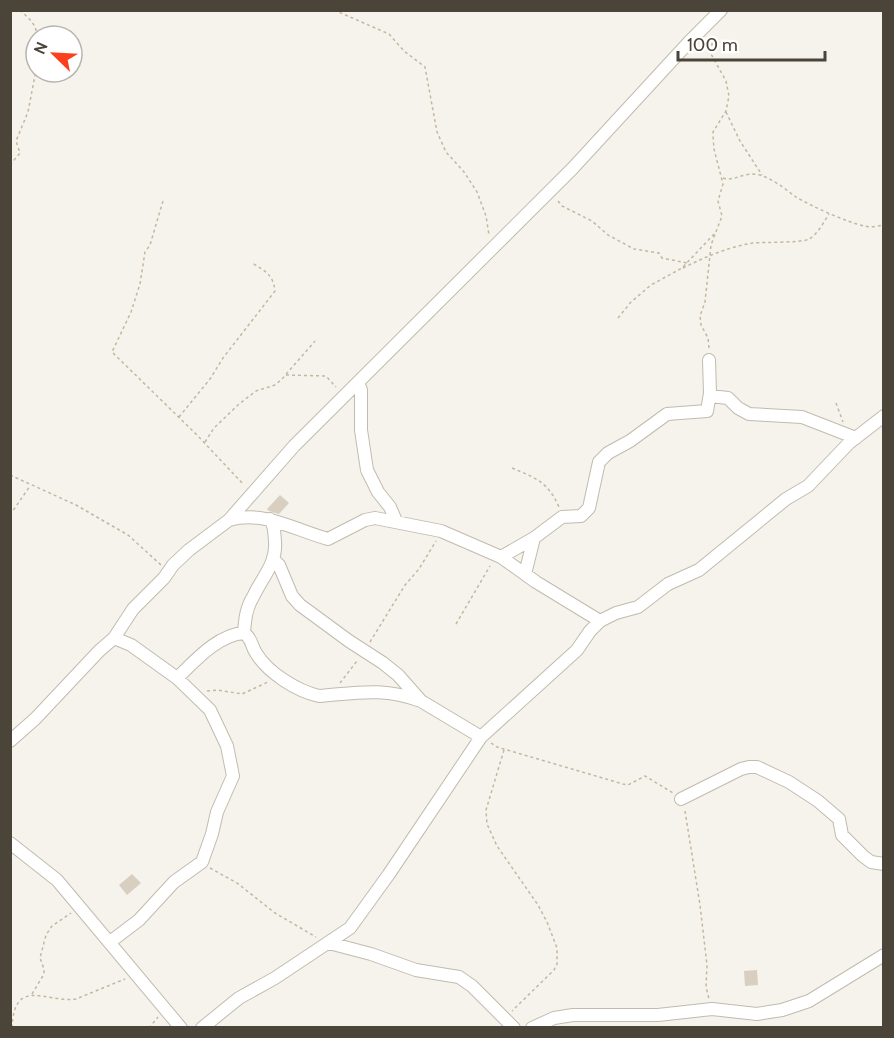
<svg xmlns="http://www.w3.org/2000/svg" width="894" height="1038" viewBox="0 0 894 1038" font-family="Cabin,sans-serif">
<rect width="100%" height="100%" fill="#f6f3ec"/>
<path fill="#d8cfc1" d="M 280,495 L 289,503 L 279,514 L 269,511 L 267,509 Z
M 132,874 L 141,883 L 127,895 L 119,885 Z
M 757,970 L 758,985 L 745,986 L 744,971 Z"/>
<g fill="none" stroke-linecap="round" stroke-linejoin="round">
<g stroke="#c2bbae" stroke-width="14">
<path id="minor" d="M 358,382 L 361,390 L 361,430 L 367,470 L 378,492 L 390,507 L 396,521
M 710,396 L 728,398 L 738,408 L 749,414 L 802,417 L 856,438
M 229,520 C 264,510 295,530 328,539 L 365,520 L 375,518 L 441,531 L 501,557 L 536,582 L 600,621
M 501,557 L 534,538 L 562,517 L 581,516 L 589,508 L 599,462 L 608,453 L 630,441 L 667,414 L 707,411 L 710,393 L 709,360
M 274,560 L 279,565 L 292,596 L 300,605 L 349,641 L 383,663 L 398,675 L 421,701
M 525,574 L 534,538
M 244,633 C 245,620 246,608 253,597 C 262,577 277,564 275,541 C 274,532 275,526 270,519
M 177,678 C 195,661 217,635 244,633 C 252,638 251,646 256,653 C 268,673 297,691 319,696 C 358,693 382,687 421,701 L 481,737
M 10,741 L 35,719 L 99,651 L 114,638 L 133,609 L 164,578 L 173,565 L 189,550 L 229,520 L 294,446 L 572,169 L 689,42 L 721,10
M 681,799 L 741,769 L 749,767 L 757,767 L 789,782 L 818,801 L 839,819 L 842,835 L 863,856 L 871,862 L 884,864
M 10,843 L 57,880 L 181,1028
M 110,942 L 139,920 L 174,882 L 202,862 L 212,834 L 217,812 L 233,776 L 227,746 L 210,710 L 177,678 L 131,645 L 114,638
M 329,943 L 371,954 L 416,970 L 459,977 L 472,986 L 514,1028
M 202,1028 L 239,998 L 275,978 L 350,928 L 389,874 L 481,737 L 577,650 L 590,631 L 600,621 L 616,613 L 638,607 L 668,584 L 699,570 L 786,499 L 808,486 L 849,443 L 884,416
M 532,1028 L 554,1018 L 573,1015 L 658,1015 L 712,1009 L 757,1014 L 782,1010 L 809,1001 L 884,955"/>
</g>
<path stroke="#c4b79f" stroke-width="1.5" stroke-dasharray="3 3" stroke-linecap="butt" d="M 20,10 C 29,19 36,23 37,36
M 334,10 L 389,34 L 404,51 L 425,67 L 437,132 L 446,152 L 464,172 L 477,192 L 486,216 L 489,235
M 726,112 L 740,141 L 762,175
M 10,165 L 20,153 L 16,141 L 28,112 L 36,70
M 723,178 C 735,182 743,171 760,175 C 773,179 785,189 796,197 C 811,206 848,223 865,226 C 871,228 878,226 884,225
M 163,201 L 150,245 L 145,252 L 140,284 L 131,312 L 112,352 L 197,435 L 244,485
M 558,201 L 562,206 L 592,221 L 608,235 L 634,249 L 659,253 L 662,258 L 687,263
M 683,268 C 705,257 728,247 753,243 C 764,242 802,243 809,239 C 817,235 824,222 829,214
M 618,318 L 631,302 L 651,285 L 682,268 L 715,233
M 709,348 L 708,338 L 701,325 L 700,316 L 705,302 L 711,245 L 722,216 L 718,201 L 723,184 L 714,149 L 713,137 L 713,132 L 726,111 L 729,96 L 726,81 L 711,54 L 713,34
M 286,375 L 326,376 L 336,387
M 836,403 L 843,422
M 179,417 L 210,379 L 223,358 L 275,291 C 273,274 265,271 252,263
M 205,442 L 214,428 L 239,404 L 256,391 L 275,385 L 282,379 L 315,341
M 512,468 C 536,478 548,482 559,507
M 10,475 L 76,505 L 128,535 L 161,565
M 10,515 L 30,486
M 456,624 L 490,566
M 370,642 L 405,585 L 419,569 L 436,541
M 340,683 L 357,661
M 207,691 L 218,690 L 242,694 L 268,682
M 491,743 L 497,747 L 623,784 L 628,785 L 645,776 L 673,793
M 504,750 L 486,810 L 487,824 L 497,846 L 538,905 L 547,922 L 557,948 L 557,964 L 554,970 L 512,1011
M 685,811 L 700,905 L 707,965 L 706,987 L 709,999
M 210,868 L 237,883 L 275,913 L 316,937
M 32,994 L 44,974 L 44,969 L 40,958 L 46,935 L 52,926 L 71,913
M 12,1028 C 14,976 46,1003 76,999 L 125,979
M 149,1028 L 158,1017"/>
<use href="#minor" stroke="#fff" stroke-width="12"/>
</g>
<rect width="894" height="1038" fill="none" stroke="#4b4439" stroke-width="24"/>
<g transform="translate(54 54) rotate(294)"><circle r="28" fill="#ffffff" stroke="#b7b4b0" stroke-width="1.5"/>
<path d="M0-4.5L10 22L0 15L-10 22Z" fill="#fc3f1d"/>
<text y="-9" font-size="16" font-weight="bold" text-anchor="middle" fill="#4b4439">N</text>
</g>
<path d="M678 51v9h147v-9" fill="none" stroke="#4b4439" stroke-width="3"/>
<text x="687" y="51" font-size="18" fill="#4b4439" stroke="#ffffff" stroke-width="4.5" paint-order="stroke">100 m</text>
</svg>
